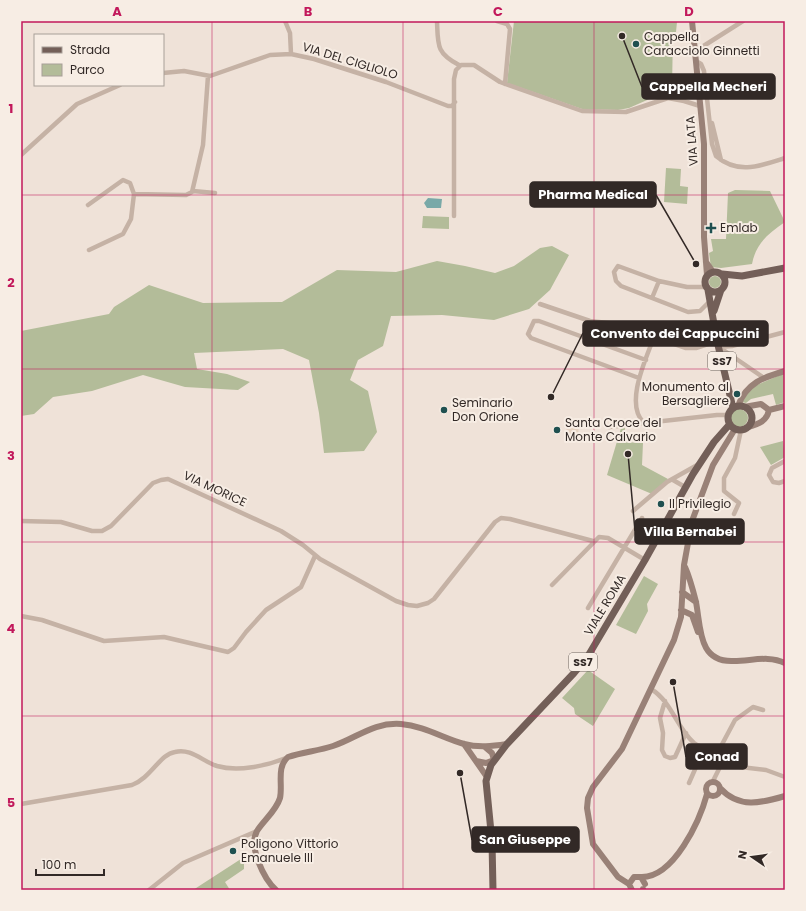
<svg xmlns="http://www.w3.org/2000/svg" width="806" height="911" viewBox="0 0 806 911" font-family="Poppins,sans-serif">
<rect width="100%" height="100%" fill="#efe2d8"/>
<path fill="#b3bc99" d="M 514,21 L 677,22 L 676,32 L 673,32 L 672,89 L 629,108 L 618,110 L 582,109 L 507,83 Z
M 666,168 L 681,169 L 680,186 L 688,187 L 687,204 L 664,202 Z
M 735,190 L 770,191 L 785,222 C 768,234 756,243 752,264 L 721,268 L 711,267 L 709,253 L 713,251 L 711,239 L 726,239 L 728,193 Z
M 423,216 L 449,217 L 449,229 L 422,228 Z
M 552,246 L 569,255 L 550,290 L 529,309 L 494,320 L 442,315 L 391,316 L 383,346 L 358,360 L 350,380 L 368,391 L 377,432 L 364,451 L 324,453 L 319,413 L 309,360 L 283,349 L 194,353 L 197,369 L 227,374 L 250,382 L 238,390 L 185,387 L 143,375 L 92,391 L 53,397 L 34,414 L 21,416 L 21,331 L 109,314 L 114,307 L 149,285 L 203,303 L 282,302 L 337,270 L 396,272 L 437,261 L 465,266 L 495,273 L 514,266 L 540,248 Z
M709 282a6 6 0 1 1 12 0a6 6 0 1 1-12 0Z
M 785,373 L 785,402 L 776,405 L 773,394 L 751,399 L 746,403 L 742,402 L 752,387 Z
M730 418a9 9 0 1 1 18 0a9 9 0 1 1-18 0Z
M 625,427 L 624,442 L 643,443 L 642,465 L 668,479 L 652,494 L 607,475 L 621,428 Z
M 783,441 L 785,457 L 771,465 L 760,447 Z
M 644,576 L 658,584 L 647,604 L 648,611 L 636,634 L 616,625 Z
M 588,670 L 615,689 L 593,726 L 575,714 L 574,708 L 562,698 Z
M 244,857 L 244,869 L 225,882 L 230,890 L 193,890 Z"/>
<path fill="#e6d2c0" d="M 567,419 L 579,419 L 578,438 L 566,438 Z"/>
<path fill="#79a9a8" d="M 428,198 L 442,199 L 441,208 L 427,208 L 424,203 Z"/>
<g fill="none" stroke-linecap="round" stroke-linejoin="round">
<path stroke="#c5b2a5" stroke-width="4.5" d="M 285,21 L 290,33 L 291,54
M 437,21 C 438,45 436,53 459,65
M 497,21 L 507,24 L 510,29 L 505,84
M 694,52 L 743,21
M 696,61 L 701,64 L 704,71 L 712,144 L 716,156 C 738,175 760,166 785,158
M 163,73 L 184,71 L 210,76 L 270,55 L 291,54 L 314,59 L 386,82 L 448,106 L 452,106 L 455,102
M 712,123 L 721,160
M 21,155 L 77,104 L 120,85
M 193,191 L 215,193
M 88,205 L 123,180 L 130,183 L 134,194
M 454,216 L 454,79 L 456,70 L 461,65 L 474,65 L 500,82 L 582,111 L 626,112 L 668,98 L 684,101 L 700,106
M 89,250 L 123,234 L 131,219 L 134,194 L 186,195 L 192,192 L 203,145 L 208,76
M 659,281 L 618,266 L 614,272 L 616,281 L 621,286 L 688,312 L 700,311 L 710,301
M 652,298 L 659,281 L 687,287 L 706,287
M 540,304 L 590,321 L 617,324 L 686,348 L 696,348 L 717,341
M 719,347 L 732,346 L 785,332
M 719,347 L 764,378
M 639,378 L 531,338 L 528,334 L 534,321 L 539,321 L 646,360
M 644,423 C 624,404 646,359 654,337
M 609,427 L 717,415 L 728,415
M 785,461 L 772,468 L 769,475 L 773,482 L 779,483 L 785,481
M 673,480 L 685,487
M 633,511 L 667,482 L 699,464
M 734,514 L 739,503 L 724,491 L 724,478 L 735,458 L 741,430
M 21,521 L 61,522 L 92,531 L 102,531 L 111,526 L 153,483 L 161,480 L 168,479 L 281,531 L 303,545 L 320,559 L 396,601 L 408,605 L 417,606 L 428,603 L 434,599 L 495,522 L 501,518 L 510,519 L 593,541
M 552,585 L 599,537 L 608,538 L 645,560
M 588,608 L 642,518
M 21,616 L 42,620 L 104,641 L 164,637 L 228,652 L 234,648 L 246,632 L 266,610 L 301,587 L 315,556
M 651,689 C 672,702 676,727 694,743 C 704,751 713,745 720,751 L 722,763 L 713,781
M 665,701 L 660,718 L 663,733 L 662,750 L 665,756 L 670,758 L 675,757 L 686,733
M 719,750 L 735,720 L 753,707 L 763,710
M 722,763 L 732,766 L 766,770 L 785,777
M 689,783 L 704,749
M 21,804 L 132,785 C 151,778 160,754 175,752 C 191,748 202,761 217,766 C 238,772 266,766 286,758
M 149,890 L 183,863 L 257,831"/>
<path stroke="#998177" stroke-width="6" d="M 692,21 L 704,144 L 704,237 L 707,275
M 706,262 L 713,272
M 738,406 C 746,383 764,377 785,371
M 744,407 L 761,404 L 769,410
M 769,410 L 785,406
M 748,427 C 759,424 767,421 769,410
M 685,567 C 690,578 693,590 696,602 C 701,628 698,663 734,661 C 751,661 769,655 785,663
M 682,592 L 696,602
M 681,610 L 692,615 L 698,632
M 464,744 L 487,777
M 476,761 L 486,763 L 494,760 L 492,753 L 485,747
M706 789a7 7 0 1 1 14 0a7 7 0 1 1-14 0Z
M 720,788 C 739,809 761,803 785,796
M 641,877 C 674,878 700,820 707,794
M 629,884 L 618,877 L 593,844 L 587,808 L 588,798 L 593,787 L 622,749 L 674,640 L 681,617 L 684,565 L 692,521 L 713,465 L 735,429
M 276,890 C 264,879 248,847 257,831 C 264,820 276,811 280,798 C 283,785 276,767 288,757 C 303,752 318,751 333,746 C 357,738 373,722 401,724 C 424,726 443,738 464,744 C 479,748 493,746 507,744
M 632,890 L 629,884 L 634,877 L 641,877 L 645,884
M 643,890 L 643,889"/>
<path stroke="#735f58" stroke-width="7" d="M705 282a10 10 0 1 1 20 0a10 10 0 1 1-20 0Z
M 722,274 L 742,276 L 785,268
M 708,290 L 717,341 L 733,408
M 714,311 L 721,290
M728 418a12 12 0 1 1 24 0a12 12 0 1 1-24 0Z
M 493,890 L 492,842 L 486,781 L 491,765 L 507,744 L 574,673 L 588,656 L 645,560 L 693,474 L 714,442 L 729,425"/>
</g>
<path fill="none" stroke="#c2185b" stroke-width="1" stroke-opacity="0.55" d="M 212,21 L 212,890M 403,21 L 403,890M 594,21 L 594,890M 21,195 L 785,195M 21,369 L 785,369M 21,542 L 785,542M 21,716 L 785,716"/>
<g fill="#1f5050" stroke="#f7ede4" stroke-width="1.5">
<circle cx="636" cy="44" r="4"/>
<path d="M709 222h4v4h4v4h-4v4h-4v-4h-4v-4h4z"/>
<circle cx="737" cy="394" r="4"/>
<circle cx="444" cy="410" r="4"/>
<circle cx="557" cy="430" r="4"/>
<circle cx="661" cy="504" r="4"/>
<circle cx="233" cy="851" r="4"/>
</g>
<g text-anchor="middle" stroke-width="4" stroke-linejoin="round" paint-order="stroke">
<g fill="#f7ede4" stroke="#6d645f" stroke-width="1">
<rect x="708" y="352" width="28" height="18" rx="3"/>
<rect x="569" y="653" width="28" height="18" rx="3"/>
</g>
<g font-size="11" font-weight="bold" fill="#322926">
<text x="722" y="365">SS7</text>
<text x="583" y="666">SS7</text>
</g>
<g font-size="12" fill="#322926" stroke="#f7ede4" text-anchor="start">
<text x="644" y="41">Cappella<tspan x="644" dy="14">Caracciolo Ginnetti</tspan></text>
<text x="720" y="232">Emlab</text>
<text x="729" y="391" text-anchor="end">Monumento al<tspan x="729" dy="14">Bersagliere</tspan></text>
<text x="452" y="407">Seminario<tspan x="452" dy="14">Don Orione</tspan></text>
<text x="565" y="427">Santa Croce del<tspan x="565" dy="14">Monte Calvario</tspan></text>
<text x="669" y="508">Il Privilegio</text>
<text x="241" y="848">Poligono Vittorio<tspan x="241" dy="14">Emanuele III</tspan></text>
</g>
<g font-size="12" fill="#322926" stroke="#f7ede4">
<text transform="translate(350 61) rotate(17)" y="4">VIA DEL CIGLIOLO</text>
<text transform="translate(692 141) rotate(-94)" y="4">VIA LATA</text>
<text transform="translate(215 489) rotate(25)" y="4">VIA MORICE</text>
<text transform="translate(605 605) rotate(-59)" y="4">VIALE ROMA</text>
</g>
</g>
<path fill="none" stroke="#322926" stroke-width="1.5" d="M622 36L642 87M696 264L656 195M551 397L583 333M628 454L635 531M673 682L686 757M460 773L472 840"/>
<g fill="#322926" stroke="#f7ede4" stroke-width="1.5">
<circle cx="622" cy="36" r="4"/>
<circle cx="696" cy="264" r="4"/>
<circle cx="551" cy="397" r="4"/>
<circle cx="628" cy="454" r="4"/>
<circle cx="673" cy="682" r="4"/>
<circle cx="460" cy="773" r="4"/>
</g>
<g fill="#322926" stroke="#322926" stroke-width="1.5">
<rect x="642" y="74" width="133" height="25" rx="4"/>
<rect x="530" y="182" width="126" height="25" rx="4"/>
<rect x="583" y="321" width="185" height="25" rx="4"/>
<rect x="635" y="519" width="109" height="25" rx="4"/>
<rect x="686" y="744" width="61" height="25" rx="4"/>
<rect x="472" y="827" width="107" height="25" rx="4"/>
</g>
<g font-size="13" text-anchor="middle" font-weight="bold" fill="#fff">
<text x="708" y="91">Cappella Mecheri</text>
<text x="593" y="199">Pharma Medical</text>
<text x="675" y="338">Convento dei Cappuccini</text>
<text x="690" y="536">Villa Bernabei</text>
<text x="717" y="761">Conad</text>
<text x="525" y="844">San Giuseppe</text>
</g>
<rect width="806" height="911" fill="none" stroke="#f7ede4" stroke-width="44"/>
<rect x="34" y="34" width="130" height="52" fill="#f7ede4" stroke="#a89f98"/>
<rect x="42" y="47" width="20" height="6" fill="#735f58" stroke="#a89f98"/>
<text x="70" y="54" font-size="12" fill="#322926">Strada</text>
<rect x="42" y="64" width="20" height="12" fill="#b3bc99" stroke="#a89f98"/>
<text x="70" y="74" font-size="12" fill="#322926">Parco</text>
<g transform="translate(752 857) rotate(283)" stroke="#f7ede4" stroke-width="3" paint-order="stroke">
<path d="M0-3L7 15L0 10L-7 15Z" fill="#322926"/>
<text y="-6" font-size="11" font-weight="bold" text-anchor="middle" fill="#322926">N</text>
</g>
<path d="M36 869v6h68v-6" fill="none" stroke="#322926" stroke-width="2"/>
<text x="42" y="869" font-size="12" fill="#322926" stroke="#f7ede4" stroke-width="3" paint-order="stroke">100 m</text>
<rect x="22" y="22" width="762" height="867" fill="none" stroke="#c2185b" stroke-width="1.5"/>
<g font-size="13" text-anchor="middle" font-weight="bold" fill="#c2185b">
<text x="117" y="16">A</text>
<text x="308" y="16">B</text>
<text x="498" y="16">C</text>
<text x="689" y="16">D</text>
<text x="11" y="113">1</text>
<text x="11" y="287">2</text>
<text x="11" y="460">3</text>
<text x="11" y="633">4</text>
<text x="11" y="807">5</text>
</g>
</svg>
